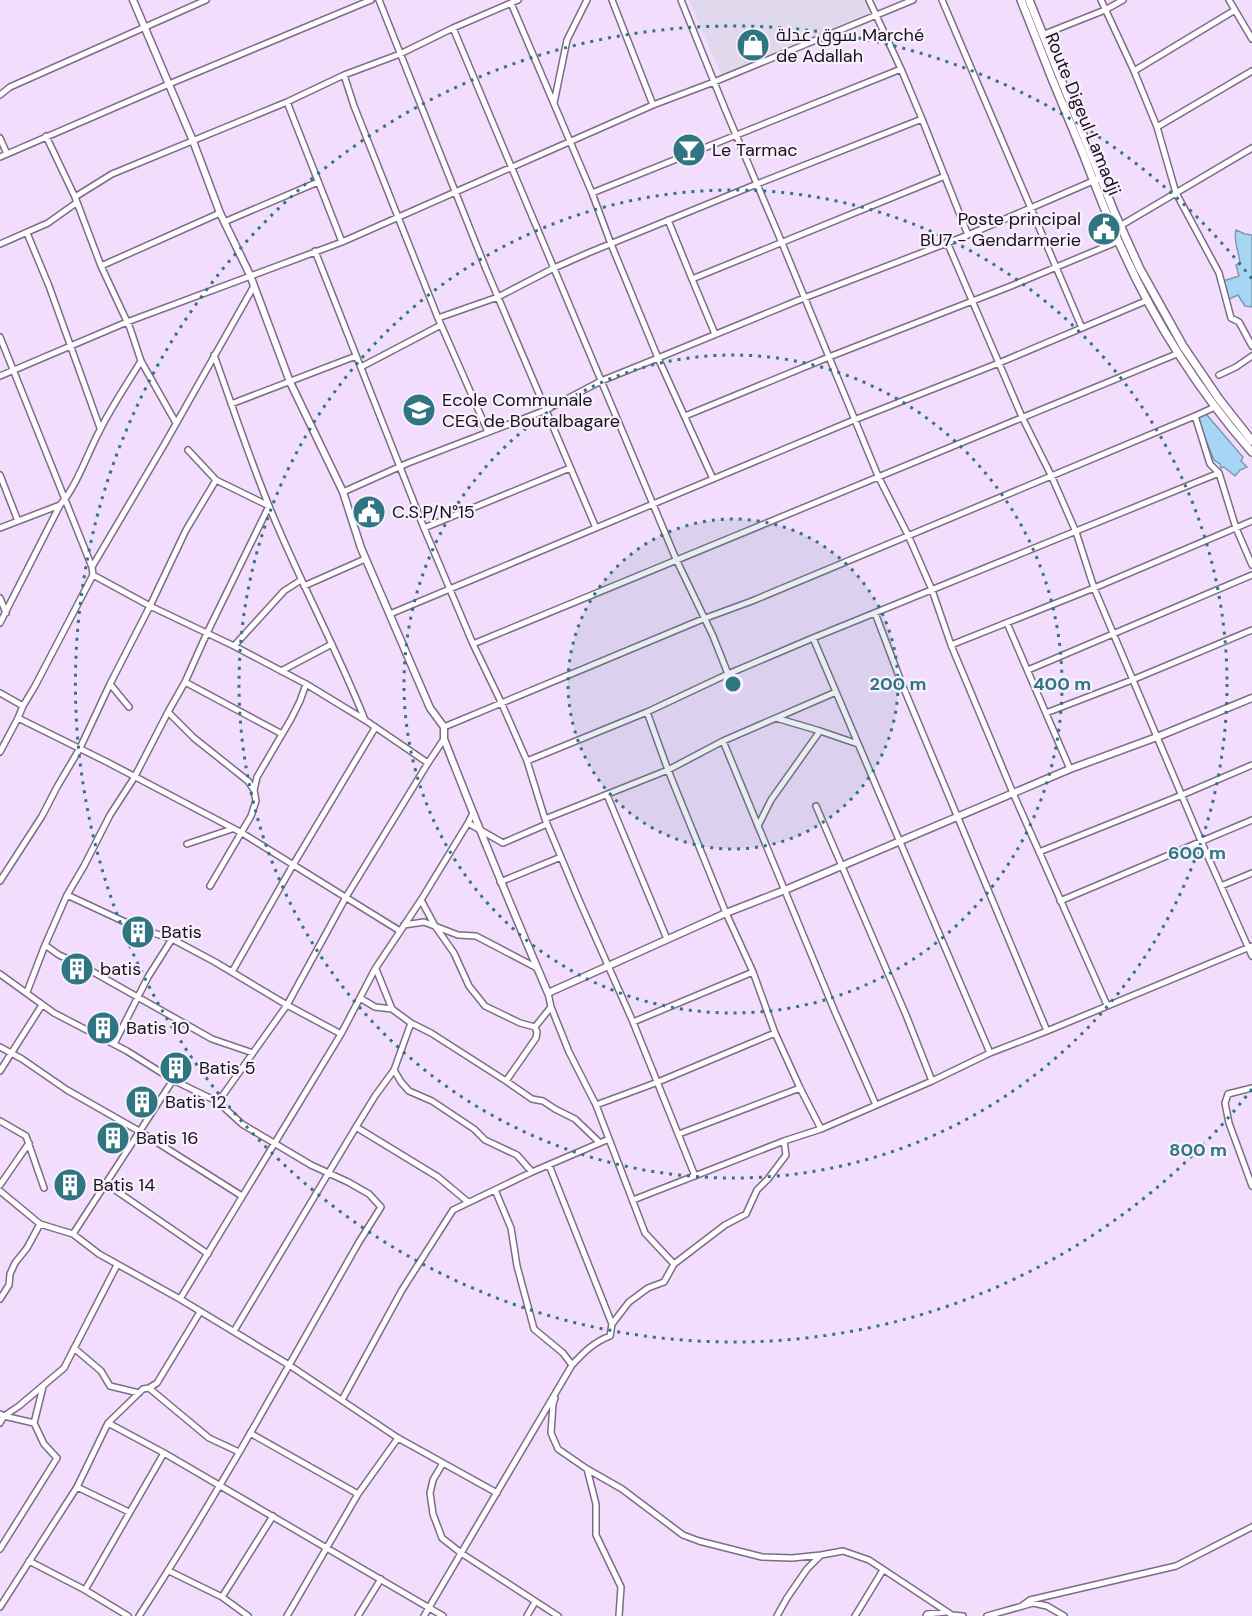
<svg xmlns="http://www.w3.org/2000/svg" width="1252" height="1616" viewBox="0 0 1252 1616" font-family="'DM Sans',Cairo,sans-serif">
<rect width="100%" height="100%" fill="#f3ddfd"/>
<path fill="#e0d8ed" d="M 689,0 L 869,0 L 874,12 L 722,77 Z"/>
<path fill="#a7d5f4" stroke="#7c9ab3" stroke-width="1.5" d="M 1236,230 L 1245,234 L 1252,235 L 1252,307 L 1245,306 L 1238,295 L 1229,299 L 1226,296 L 1227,290 L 1223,281 L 1239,276 L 1236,265 L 1240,263 C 1239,252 1233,240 1236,230 Z
M 1206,414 L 1243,457 L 1241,461 L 1247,467 L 1240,470 L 1235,476 L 1224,467 L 1221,468 L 1220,464 L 1214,460 L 1197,418 Z"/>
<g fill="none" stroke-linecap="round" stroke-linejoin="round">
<g stroke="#7e6b86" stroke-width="8">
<path id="minor" d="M 379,0 L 486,269 L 596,528
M 612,0 L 653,105
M 681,0 L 725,109 L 782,243 L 878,476 L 908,535 L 932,590 L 951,645 L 1013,793 L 1107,1005
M 869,0 L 901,69 L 922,119
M 942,0 L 1082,328
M 1101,0 L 1134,71 L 1157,127 L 1176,193 L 1219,273 L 1231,318 L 1239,322 L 1252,346
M 1229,0 L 1252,39
M 511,3 L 592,193 L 611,244 L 658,358 L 713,479
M 453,28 L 676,559 L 713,636 L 728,674
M 1042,35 L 1105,10 L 1123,0
M 1134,71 L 1235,10
M 344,75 L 354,106 L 438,318 L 488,432
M 0,95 L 10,87 L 206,0
M 287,102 L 342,242
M 554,103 L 567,40 L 587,0
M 1157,127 L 1252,71
M 46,136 L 75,197 L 101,266 L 130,328 L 141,361 L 176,423
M 0,138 L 7,154
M 0,157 L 169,84 L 371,0
M 592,193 L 901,69
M 75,197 L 112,174 L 287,102 L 344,75 L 400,54 L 453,28 L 518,0
M 668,220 L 692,279
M 224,222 L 318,182
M 1120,226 L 1252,148
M 27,233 L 49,286 L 100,428
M 947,242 L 1022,417 L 1051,475 L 1076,532 L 1094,588 L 1201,841 L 1252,956
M 0,244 L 48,223 L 76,203
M 315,251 L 424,528 L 473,644 L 501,702 L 527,761 L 545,819 L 579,900 L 633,1022 L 695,1176
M 101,266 L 220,213
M 438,318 L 498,297 L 554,268 L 588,253 L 757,184 L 922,119 L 968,235
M 715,334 L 692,279 L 945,176
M 0,337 L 92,567
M 214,355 C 232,405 249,457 269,506 C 298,578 336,647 365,720
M 361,367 L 441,325
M 1219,375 L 1236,367 L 1252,356
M 0,376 L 127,322 L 342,242 L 653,105 L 714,82 L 913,0
M 231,404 L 356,356
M 1215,407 L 1195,416 L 1210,464 L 1219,473 L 1236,528 L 1252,565
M 685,416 L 829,357 L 1011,286 L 1119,241
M 0,475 L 18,521
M 343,492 L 408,463 L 546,410 L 601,381 L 658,358 L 804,298 L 968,235 L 1100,178
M 0,528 L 60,505
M 424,528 L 570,468
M 93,575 L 150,606 L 234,646 L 306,684 L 365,720 L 428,763
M 304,586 L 365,559
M 0,598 L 6,613
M 875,613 L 902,684 L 1047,1031
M 390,614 L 854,420 L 999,363 L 1148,300
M 0,623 L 60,505 C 77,486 88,452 100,430 C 112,406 127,384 141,361
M 1007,623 L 1070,769
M 813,638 L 990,1053
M 473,644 L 1179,353
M 951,645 L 1094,588 L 1252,521
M 234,646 L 284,591 L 301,580
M 1028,670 L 1252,575
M 281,671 L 332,644
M 185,682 L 282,734
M 110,684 L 129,707
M 0,693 L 23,706
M 168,712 L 194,738 L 248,781 L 254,790
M 647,712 L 668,770 L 726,913 L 753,972 L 775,1033 L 800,1088 L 821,1129
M 1046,713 L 1132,680 L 1252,630
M 18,718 L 107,762 L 242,833 L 400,931
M 776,718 L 820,731 L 858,744
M 444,727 L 703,619 L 752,601 L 1195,416
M 723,741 L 835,1012 L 876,1105
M 0,752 L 18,718 L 23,706 L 35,686 L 93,575 L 92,567 L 164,445 L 254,286
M 527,761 L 647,712 L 728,674 L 813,638 L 1219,473
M 607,795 L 667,939
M 816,806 L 906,1015 L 932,1081
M 545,819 L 668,770 L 723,741 L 836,692
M 468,823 L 503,843 L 547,824
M 758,826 L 771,800 L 820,731
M 187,844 L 232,829
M 1039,852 L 1182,795 L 1252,765
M 0,881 L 42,816 L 57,787 L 80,748 L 110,684 L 150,606 L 186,530 L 216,480
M 500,882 L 561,857
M 210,886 L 251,816 L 256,801 L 254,790 L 257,777 L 291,719 L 300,701 L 306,684
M 1221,886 L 1252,873
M 67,895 L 138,928 L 172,939 L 215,962 L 287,1005 L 341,1034
M 421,900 L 435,926 L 454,953 L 469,986 L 485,1006 L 520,1023 L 535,1027
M 1060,901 L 1252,820
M 404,925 L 424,922 L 458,935 L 476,936 L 537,968
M 45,945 L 59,955 L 79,964 L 212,1039 L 253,1053
M 376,969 L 392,1009
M 232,972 L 293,865 L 375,728
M 0,974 L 54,1013 L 127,1051 L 173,1080 L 218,1102 L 242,1124 L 311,1165 L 348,1182 L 369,1194 L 381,1207 L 359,1242 C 287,1368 218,1495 139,1616
M 27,992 L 45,945 L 67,895 L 84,866 L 110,815 L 134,778 L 168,712 L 185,682 L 207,633 L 269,506 L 216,480 L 188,450
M 548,993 L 551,1007 L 569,1052 L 596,1105 L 645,1233 L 674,1264
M 360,998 L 375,1007 L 392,1009 L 411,1023 L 431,1033 L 506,1081 L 532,1099 L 543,1101 L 555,1109 L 575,1119 L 599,1142
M 633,1022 L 753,972
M 114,1044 L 148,977 L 172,939
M 0,1047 L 22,1059 L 67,1090 L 139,1131 L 242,1196
M 394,1070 L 401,1082 L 409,1091 L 432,1101 L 474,1129 L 485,1140 L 517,1155 L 532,1172
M 0,1071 L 42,1005
M 506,1081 L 536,1038 L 537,1032 L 535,1027 L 551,1007
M 1252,1088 L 1228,1094 L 1225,1103 L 1229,1123 L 1252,1186
M 218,1102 L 287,1005 L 346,897 L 428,763 L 444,739
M 596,1105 L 658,1082 L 775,1033
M 0,1121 L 26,1136 L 44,1188
M 356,1127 L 438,1177 L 468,1202
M 679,1134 L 800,1088
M 549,1165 L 612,1324
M 105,1183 L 208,1254
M 0,1185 L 29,1143
M 495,1190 L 511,1228 L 517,1266 L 534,1329 L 563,1353 L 572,1365
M 0,1191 L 40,1224 L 73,1234 L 99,1254 L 180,1299 L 289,1365 L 398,1438 L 497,1493
M 633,1200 L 784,1141 L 821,1129 L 932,1081 L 990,1053 L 1047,1031 L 1252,946
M 73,1234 L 173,1080
M 0,1299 L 9,1285 L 10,1274 L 15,1263 L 27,1248 L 40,1224
M 180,1299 L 341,1034 L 375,969 L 421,900 L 468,823 L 473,813
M 234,1331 L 356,1127 L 375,1096 L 394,1070 L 411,1023
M 74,1348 L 101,1371 L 110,1386 L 139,1393
M 149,1388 L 209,1438 L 239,1452
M 555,1398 L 553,1404 L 551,1433 L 558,1449 L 587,1469 L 622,1489 L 683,1535 L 699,1541 L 762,1557 L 792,1558 L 821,1555
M 342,1400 L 402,1290 L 453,1210 L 532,1172 L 609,1139
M 0,1414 L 4,1416 L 34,1423 L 43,1387
M 0,1423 L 4,1416 L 19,1406 L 64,1368 L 117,1265
M 108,1423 L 164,1453 L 443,1616
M 250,1433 L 358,1494
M 443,1463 L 433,1480 L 430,1493 L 433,1514 L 442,1538 L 461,1553 L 558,1616
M 587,1469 L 596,1504 L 596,1535 L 621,1587 L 619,1616
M 77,1487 L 129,1512
M 0,1549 L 57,1458 L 44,1444 L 34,1423
M 29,1561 L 85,1590 L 128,1616
M 169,1571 L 222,1597 L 248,1616
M 85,1590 L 164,1453
M 222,1597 L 273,1516
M 1023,1605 L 1030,1600 L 1176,1566 L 1252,1527
M 0,1607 L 77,1487 L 108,1423 L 143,1389 L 149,1388 L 157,1383 L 200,1312
M 287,1616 L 358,1494 L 398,1438
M 358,1616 L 381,1579
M 424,1616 L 572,1365 C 584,1352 594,1342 610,1336 L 612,1324 L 629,1302 L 648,1288 L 664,1282 L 674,1264 L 725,1225 L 746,1214 L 757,1190 L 768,1179 L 786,1155 L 784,1141
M 527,1616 L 535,1602
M 777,1616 L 787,1598 L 807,1569 L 821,1555 L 843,1551 L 869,1560 L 952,1615 L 963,1616
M 855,1616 L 883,1570
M 926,1616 L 927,1614 L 946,1612
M 987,1616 L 1033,1603 L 1047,1606 L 1064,1616"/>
</g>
<g stroke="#7e6b86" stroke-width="9">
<path id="tertiary" d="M 133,0 L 193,141 L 220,213 L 250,275 L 290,382 L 343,492 L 361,548 L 430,708 L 444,727 L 444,739 C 477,824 512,909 548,993 L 726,913 L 785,890 L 1070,769 L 1157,737 L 1252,698"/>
</g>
<g stroke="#7e6b86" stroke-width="10">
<path id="secondary" d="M 1021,0 C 1041,52 1062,104 1084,156 C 1096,187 1108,219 1122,249 C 1154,321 1200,393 1252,452
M 1029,0 L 1115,214 L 1140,269 L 1183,346 L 1219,399 L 1252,441"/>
</g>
<use href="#minor" stroke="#fff" stroke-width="5"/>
<use href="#tertiary" stroke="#fff" stroke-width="6"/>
<use href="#secondary" stroke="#fff" stroke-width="7"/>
</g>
<circle cx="733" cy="684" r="165" fill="#2f7682" fill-opacity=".12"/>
<g fill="none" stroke="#2f7682" stroke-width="3" stroke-dasharray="3 6">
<circle cx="733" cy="684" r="165"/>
<circle cx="733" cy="684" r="329"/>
<circle cx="733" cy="684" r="494"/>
<path d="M1252 1089A658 658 0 1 1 1252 279"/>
</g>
<defs>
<g id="shop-disc" transform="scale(1.725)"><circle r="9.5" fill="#2f7682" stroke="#f8f0fc"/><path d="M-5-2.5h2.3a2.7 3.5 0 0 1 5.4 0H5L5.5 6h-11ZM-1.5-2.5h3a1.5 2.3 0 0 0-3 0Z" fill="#fff"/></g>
<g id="bar-disc" transform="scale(1.725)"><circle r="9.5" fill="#2f7682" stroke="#f8f0fc"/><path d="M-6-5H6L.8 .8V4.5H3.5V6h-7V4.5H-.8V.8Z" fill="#fff"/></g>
<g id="civic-disc" transform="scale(1.725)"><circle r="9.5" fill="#2f7682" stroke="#f8f0fc"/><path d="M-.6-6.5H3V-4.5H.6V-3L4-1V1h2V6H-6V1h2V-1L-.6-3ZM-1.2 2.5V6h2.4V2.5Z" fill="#fff"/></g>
<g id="school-disc" transform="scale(1.725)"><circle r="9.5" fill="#2f7682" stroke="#f8f0fc"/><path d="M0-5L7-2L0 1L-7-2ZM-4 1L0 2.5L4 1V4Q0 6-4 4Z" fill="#fff"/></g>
<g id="building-disc" transform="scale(1.725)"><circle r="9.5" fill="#2f7682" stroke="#f8f0fc"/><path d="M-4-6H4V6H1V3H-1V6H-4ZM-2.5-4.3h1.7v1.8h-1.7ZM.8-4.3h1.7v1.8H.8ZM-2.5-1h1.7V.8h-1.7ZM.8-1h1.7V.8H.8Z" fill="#fff"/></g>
</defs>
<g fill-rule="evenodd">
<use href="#shop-disc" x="753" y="45"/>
<use href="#bar-disc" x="689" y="150"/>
<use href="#civic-disc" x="1104" y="229"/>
<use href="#school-disc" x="419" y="410"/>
<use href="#civic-disc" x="369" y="512"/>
<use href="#building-disc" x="138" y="932"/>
<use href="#building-disc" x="77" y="969"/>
<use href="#building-disc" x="103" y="1028"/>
<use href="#building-disc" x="176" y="1068"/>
<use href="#building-disc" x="142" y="1102"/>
<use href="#building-disc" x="113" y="1138"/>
<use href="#building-disc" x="70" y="1185"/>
</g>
<g text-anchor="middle" stroke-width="4.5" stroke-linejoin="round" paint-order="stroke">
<g font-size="18" fill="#18111b" stroke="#f8f0fc" text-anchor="start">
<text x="776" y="41">سوق عدلة Marché<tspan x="776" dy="21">de Adallah</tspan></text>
<text x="712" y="156">Le Tarmac</text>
<text x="1081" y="225" text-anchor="end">Poste principal<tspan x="1081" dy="21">BU7 - Gendarmerie</tspan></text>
<text x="442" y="406">Ecole Communale<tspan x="442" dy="21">CEG de Boutalbagare</tspan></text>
<text x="392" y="518">C.S.P/N°15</text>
<text x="161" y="938">Batis</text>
<text x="100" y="975">batis</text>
<text x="126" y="1034">Batis 10</text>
<text x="199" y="1074">Batis 5</text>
<text x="165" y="1108">Batis 12</text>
<text x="136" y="1144">Batis 16</text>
<text x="93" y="1191">Batis 14</text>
</g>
<g font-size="18" fill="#18111b" stroke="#f8f0fc">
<text transform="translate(1083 114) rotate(68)" y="6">Route Digeul Lamadji</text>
</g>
</g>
<circle cx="733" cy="684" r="9" fill="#2f7682" stroke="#f8f0fc" stroke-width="3"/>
<g font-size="18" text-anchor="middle" font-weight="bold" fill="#2f7682" stroke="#f8f0fc" stroke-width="4.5" stroke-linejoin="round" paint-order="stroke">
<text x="898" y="690">200 m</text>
<text x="1062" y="690">400 m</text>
<text x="1197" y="859">600 m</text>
<text x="1198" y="1156">800 m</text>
</g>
</svg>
